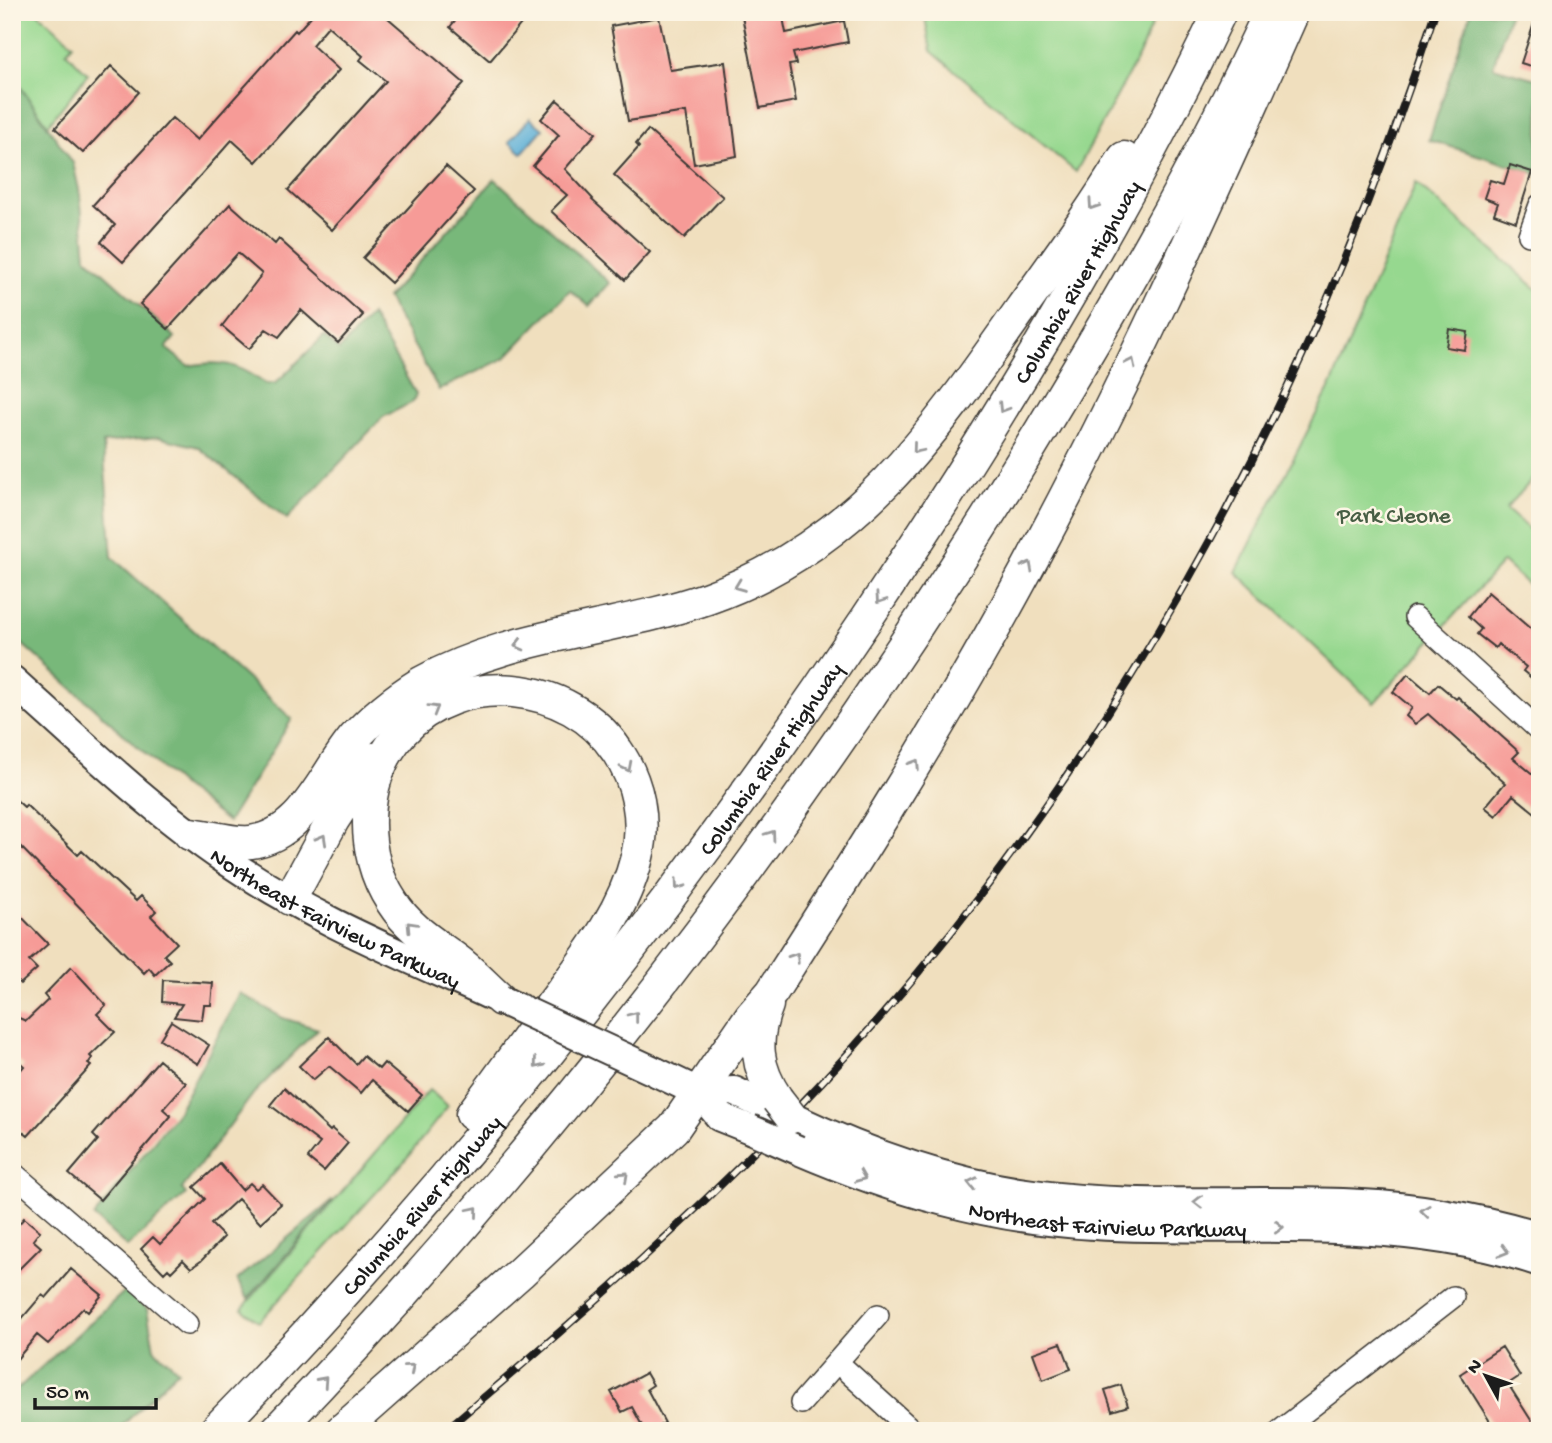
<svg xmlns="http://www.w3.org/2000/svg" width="1552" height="1443" viewBox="0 0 1552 1443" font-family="'Gochi Hand',sans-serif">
<rect width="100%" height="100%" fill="#fcf5e5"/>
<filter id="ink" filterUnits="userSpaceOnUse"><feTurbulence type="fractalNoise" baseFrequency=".0143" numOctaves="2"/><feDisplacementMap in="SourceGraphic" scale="14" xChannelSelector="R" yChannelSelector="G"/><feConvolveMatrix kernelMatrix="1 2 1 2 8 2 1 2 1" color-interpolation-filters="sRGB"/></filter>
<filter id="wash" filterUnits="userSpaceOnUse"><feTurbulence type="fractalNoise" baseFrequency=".00686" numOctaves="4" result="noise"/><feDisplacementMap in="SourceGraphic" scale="28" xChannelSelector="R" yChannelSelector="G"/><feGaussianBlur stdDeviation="1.57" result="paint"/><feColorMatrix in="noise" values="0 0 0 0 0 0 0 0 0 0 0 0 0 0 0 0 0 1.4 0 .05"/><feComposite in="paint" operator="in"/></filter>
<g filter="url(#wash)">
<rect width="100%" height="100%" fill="#f0dfbe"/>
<path fill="#96d88f" stroke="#597a56" stroke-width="2" d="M 28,12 L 37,12 L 73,44 L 66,52 L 88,74 L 48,125 L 12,75 L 12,21 Z
M 924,12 L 1157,12 L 1139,55 L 1076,172 L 931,51 Z
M 1416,183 L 1540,292 L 1540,471 L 1506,509 L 1540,539 L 1540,596 L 1503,562 L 1374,703 L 1236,572 L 1333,381 Z
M 429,1090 L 448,1106 L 402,1164 L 259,1322 L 242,1309 Z"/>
<path fill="#78b87a" stroke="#4a6a4b" stroke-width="2" d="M 1471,12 L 1510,12 L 1493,67 L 1540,80 L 1538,174 L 1429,140 Z
M 12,75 L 73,163 L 80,194 L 86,257 L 175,337 L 166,348 L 188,366 C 224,359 236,364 266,384 L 276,383 L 324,336 L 339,350 L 371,315 L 416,394 L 413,402 L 383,417 L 287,519 L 198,447 L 158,437 L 103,443 L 112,557 L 292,719 L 228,822 L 183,787 L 12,635 Z
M 495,179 L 610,283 L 589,306 L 570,290 L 505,358 L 439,390 L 387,298 Z
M 240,993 L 283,1018 L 318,1029 L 254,1093 L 182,1189 L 186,1194 L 127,1247 L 94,1217 L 178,1111 Z
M 333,1200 L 248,1299 L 237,1280 Z
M 126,1290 L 147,1309 L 154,1349 L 178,1370 L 117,1431 L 12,1431 L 12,1394 Z"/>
<path fill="#5bafd7" stroke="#3c667a" stroke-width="2" d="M 530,118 L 543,129 L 522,153 L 509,142 Z"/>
<g id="blocks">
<path fill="#f69b97" d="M 311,12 L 381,12 L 464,83 L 332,230 L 288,190 L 386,81 L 360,60 L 363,56 L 328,26 L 312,45 L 339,70 L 256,162 L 232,140 L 123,262 L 101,242 L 115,225 L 93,205 L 172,118 L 197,140 L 295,30 L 297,32 L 313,14 Z
M 462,12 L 531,12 L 490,61 L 450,27 Z
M 759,12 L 782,12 L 786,33 L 844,21 L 848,42 L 793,53 L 796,64 L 789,65 L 796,101 L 760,108 L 742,16 Z
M 1537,14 L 1540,14 L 1540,69 L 1521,63 Z
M 659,17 L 670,70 L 725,62 L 737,156 L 694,164 L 686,112 L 628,121 L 611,26 Z
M 111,66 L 139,92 L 83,153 L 55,128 Z
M 557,100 L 596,133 L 565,169 L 593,199 L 592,200 L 650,252 L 625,280 L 551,211 L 567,195 L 533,166 L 559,135 L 541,119 Z
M 648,130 L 723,197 L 684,238 L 614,175 L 639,147 L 636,144 Z
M 1510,165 L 1532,172 L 1516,222 L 1494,214 L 1498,203 L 1484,198 L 1490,180 L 1504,184 Z
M 446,166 L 474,191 L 391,283 L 363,258 Z
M 230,204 L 275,244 L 279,239 L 363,315 L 338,343 L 301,310 L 279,337 L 266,329 L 249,349 L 222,326 L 262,274 L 238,253 L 168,329 L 140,304 Z
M 1449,329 L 1468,332 L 1465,350 L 1446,347 Z
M 1488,592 L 1540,637 L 1540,685 L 1523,671 L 1526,667 L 1498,644 L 1495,648 L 1477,634 L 1481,629 L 1468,617 Z
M 1408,674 L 1430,693 L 1438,684 L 1456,699 L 1458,697 L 1519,752 L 1513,758 L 1540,780 L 1540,817 L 1513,795 L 1496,816 L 1485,807 L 1505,783 L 1428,714 L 1415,724 L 1406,716 L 1412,708 L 1393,692 Z
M 12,796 L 24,807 L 26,805 L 78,855 L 82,851 L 136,901 L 141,896 L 156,911 L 151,916 L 177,943 L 164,955 L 170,961 L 155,975 L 149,968 L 144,973 L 12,838 Z
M 12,907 L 48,944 L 29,961 L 37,969 L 20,984 L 12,976 Z
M 71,967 L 106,1005 L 97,1014 L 115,1032 L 90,1056 L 92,1058 L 88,1064 L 91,1066 L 28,1136 L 12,1123 L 12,1080 L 24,1066 L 12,1055 L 12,1015 L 26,1021 L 48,1000 L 44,995 Z
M 163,980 L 213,983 L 211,1005 L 204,1005 L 202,1020 L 174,1017 L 182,1004 L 162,1002 Z
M 171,1021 L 209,1045 L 198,1064 L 160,1039 Z
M 329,1037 L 356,1064 L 363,1056 L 379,1069 L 384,1063 L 422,1095 L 408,1111 L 372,1080 L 361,1093 L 329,1066 L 313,1080 L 299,1066 Z
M 159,1060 L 186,1083 L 163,1109 L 171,1116 L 100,1200 L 69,1174 L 98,1140 L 93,1135 Z
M 284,1088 L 330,1131 L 332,1129 L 348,1143 L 324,1171 L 308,1158 L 320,1143 L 270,1105 Z
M 220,1164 L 242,1190 L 250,1183 L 256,1189 L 262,1184 L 281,1204 L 260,1223 L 238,1199 L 211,1224 L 224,1237 L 201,1261 L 191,1268 L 183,1260 L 171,1272 L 168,1269 L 164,1273 L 141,1249 L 153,1237 L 160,1244 L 205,1199 L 194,1187 Z
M 24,1218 L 40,1231 L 33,1240 L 41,1247 L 12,1276 L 12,1232 Z
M 71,1269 L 102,1295 L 88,1312 L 83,1308 L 48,1344 L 37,1335 L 12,1365 L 12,1330 L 42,1295 L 46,1298 Z
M 1061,1343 L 1071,1369 L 1043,1380 L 1033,1353 Z
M 1502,1347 L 1520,1376 L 1508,1384 L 1538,1431 L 1496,1431 L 1460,1374 Z
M 646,1373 L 653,1385 L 647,1389 L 665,1423 L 649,1431 L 645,1431 L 632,1407 L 622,1412 L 611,1392 Z
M 1121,1385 L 1128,1406 L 1112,1411 L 1105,1390 Z"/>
</g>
</g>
<g filter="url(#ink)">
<use href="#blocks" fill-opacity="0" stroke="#3c3934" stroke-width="2"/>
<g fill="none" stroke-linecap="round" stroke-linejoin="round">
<g stroke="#3c3934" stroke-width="24">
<path id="minor" d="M 1529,235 L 1540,205
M 1415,617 L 1540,731
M 12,1172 L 187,1324
M 837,1362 L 913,1431
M 801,1403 L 878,1315
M 1280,1431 L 1453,1297"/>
</g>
<g stroke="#3c3934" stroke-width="32">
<g id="major">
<path id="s1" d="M 12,680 C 81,742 150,809 227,861 C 309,917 402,955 492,996"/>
<path d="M 656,1072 L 700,1093 L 720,1117 L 750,1129"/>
<path d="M 700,1093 L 734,1091 L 768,1107"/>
<path d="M 791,1117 C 867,1153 949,1183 1033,1194 C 1142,1209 1253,1198 1362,1204 C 1422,1207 1482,1219 1540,1236"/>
<path id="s2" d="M 798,1150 C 894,1191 989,1219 1094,1225 C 1244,1234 1394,1213 1540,1262"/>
</g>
</g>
<g stroke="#3c3934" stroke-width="35">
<g id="highway">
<path d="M 190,834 C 209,836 233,844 251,842 C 304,835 324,773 355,737 C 374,716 397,698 421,683 C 510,633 613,631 708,598 C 856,546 934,433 1021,309 C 1056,260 1093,210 1124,158"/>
<path d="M 290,899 L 333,820 L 373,759"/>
<path d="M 767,1005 C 753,1040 756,1068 777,1099"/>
<path d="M 472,1114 C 498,1079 524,1043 550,1007 C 584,961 623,914 637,857 C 646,821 638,781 617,751 C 570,680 459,668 401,733 C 361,779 359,852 392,902 C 408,927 429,940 454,958 C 471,970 485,986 501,1000"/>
<path id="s3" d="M 215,1431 C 457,1181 674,907 867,618 C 997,424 1119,223 1220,12"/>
<path d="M 276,1431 C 558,1137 807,809 1021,463 C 1110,317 1198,168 1270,12"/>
<path d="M 341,1431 L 520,1273 L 674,1128 L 751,1016 L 772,992 C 856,861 940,728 1015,591 C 1118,404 1206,208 1293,12"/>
</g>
</g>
<use href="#minor" stroke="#fff" stroke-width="21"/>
<use href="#major" stroke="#fff" stroke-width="28"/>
<use href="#highway" stroke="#fff" stroke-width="32"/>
<g stroke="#1c1c1c" stroke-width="8">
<path id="rail" d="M 444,1431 C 575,1321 703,1209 820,1084 C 1105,780 1308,407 1435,12"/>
</g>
<use href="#rail" stroke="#fcf5e5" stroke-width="5" stroke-dasharray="16" stroke-linecap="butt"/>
<g stroke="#3c3934" stroke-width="32" stroke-linecap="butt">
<path id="major-bridge" d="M 501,1000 L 656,1072
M 750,1129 L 798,1150"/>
</g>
<g stroke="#3c3934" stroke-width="35" stroke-linecap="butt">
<path id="highway-bridge" d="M 777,1099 L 791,1117"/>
</g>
<use href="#major-bridge" stroke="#fff" stroke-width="28"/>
<use href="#highway-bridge" stroke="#fff" stroke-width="32"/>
</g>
<defs><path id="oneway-chevron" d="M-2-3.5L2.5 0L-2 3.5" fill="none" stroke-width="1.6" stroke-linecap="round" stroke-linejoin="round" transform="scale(1.75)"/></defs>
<g stroke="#999">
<use href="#oneway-chevron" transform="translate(1093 205) rotate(124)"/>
<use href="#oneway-chevron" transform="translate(1131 363) rotate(-64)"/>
<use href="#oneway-chevron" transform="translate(1003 408) rotate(122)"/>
<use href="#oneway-chevron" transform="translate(917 449) rotate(130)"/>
<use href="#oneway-chevron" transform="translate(1028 566) rotate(-62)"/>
<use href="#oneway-chevron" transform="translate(739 586) rotate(159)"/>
<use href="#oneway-chevron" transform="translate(880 599) rotate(124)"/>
<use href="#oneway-chevron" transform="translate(519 645) rotate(165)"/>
<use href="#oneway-chevron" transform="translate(434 709) rotate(-31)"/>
<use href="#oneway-chevron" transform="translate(915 764) rotate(-58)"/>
<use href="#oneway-chevron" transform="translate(627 767) rotate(63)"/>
<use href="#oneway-chevron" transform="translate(771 835) rotate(-54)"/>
<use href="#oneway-chevron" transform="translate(322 839) rotate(-61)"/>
<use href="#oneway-chevron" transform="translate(679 885) rotate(126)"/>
<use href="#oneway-chevron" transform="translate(411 926) rotate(-133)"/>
<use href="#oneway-chevron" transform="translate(795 957) rotate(-57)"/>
<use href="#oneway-chevron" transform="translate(634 1016) rotate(-52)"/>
<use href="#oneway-chevron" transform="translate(538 1064) rotate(129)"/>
<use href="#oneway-chevron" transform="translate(624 1176) rotate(-43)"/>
<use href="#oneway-chevron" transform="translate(861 1177) rotate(22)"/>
<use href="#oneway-chevron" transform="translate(972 1183) rotate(-167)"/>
<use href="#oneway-chevron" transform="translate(1198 1202) rotate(-180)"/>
<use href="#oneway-chevron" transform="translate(474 1211) rotate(-50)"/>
<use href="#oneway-chevron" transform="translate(1425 1211) rotate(-173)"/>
<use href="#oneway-chevron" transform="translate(1279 1227) rotate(1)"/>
<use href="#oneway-chevron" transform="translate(1504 1251) rotate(16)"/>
<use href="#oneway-chevron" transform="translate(410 1368) rotate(-41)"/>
<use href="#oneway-chevron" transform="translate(323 1381) rotate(-48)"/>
</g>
</g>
<g text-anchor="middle" stroke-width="5" stroke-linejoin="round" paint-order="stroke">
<g font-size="23" fill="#1c1c1c" stroke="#fcf5e5">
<text dy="8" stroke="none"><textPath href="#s3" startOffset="1440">Columbia River Highway</textPath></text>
<text dy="8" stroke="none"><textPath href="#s3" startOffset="873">Columbia River Highway</textPath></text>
<text dy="8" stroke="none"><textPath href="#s1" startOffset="404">Northeast Fairview Parkway</textPath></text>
<text dy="8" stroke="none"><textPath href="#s3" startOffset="306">Columbia River Highway</textPath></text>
<text dy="8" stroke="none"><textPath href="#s2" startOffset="320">Northeast Fairview Parkway</textPath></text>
</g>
<g font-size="23" fill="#475e44" stroke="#fcf5e5">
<text x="1394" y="522">Park Cleone</text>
</g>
</g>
<rect width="1552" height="1443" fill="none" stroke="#fcf5e5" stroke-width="42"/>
<g transform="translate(1486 1376) rotate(310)" stroke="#fcf5e5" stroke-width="5" paint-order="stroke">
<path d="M0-5L12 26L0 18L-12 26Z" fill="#1c1c1c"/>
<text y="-10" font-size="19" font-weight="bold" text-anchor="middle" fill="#1c1c1c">N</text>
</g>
<path d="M35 1398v10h121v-10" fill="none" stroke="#1c1c1c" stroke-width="3.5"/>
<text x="46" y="1398" font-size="21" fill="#1c1c1c" stroke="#fcf5e5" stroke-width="5" paint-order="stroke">50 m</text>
</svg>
